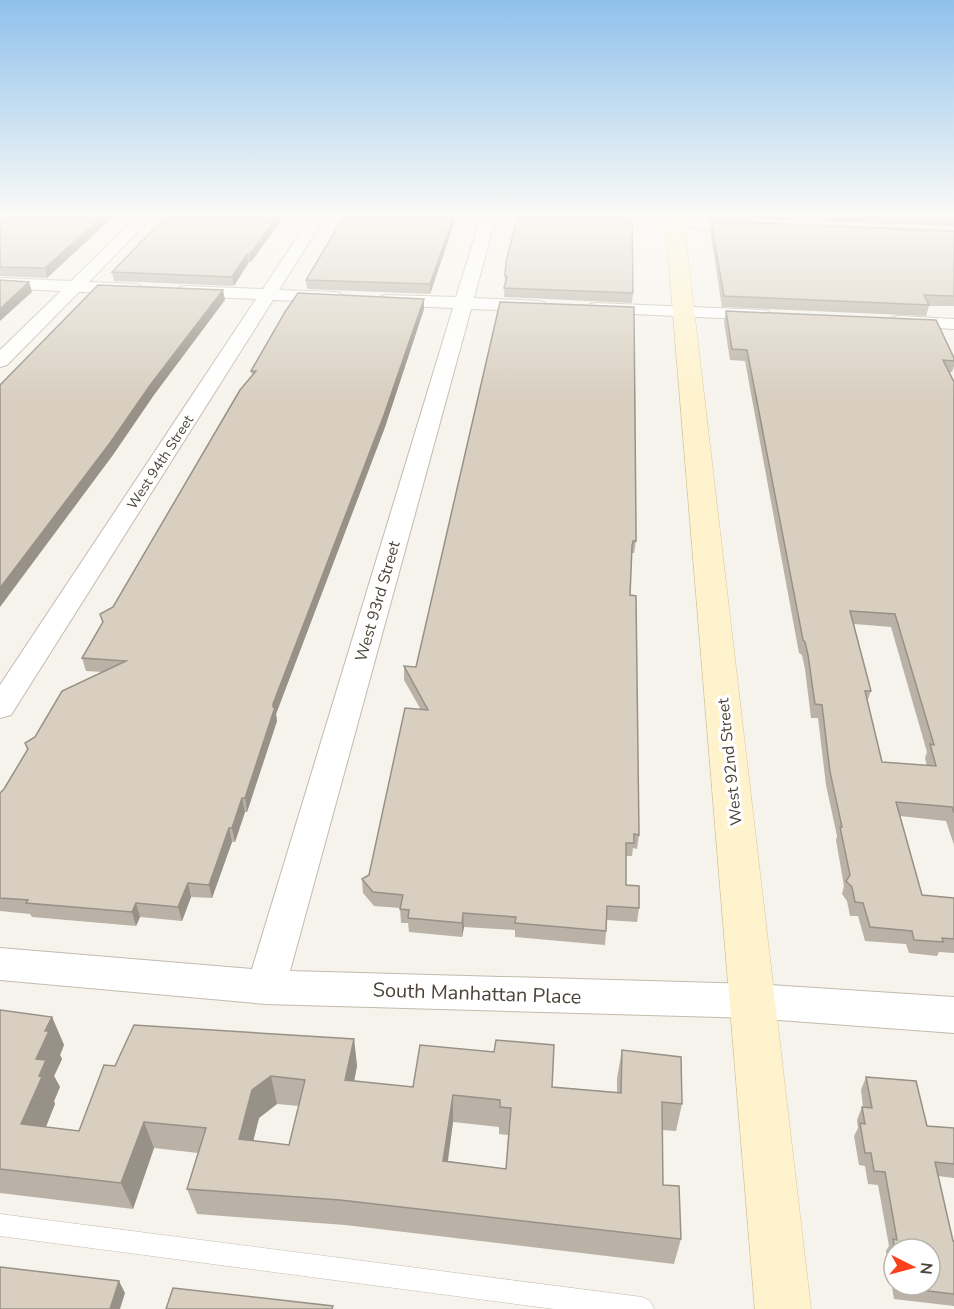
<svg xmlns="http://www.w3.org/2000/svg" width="954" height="1309" viewBox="0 0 954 1309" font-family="'Nunito Sans',sans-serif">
<rect width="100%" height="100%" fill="#f6f3ec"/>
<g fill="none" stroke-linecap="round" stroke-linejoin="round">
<g stroke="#c2bbae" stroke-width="1">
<path id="lane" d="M 0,1214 L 642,1297 L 650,1301 L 654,1309 L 554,1309 L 0,1236 Z"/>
</g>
<g stroke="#c2bbae" stroke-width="2">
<path id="street" d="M 139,215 L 154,215 L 89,282 L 134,284 L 140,285 L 143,289 L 140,293 L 79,292 L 7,365 L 0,367 L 0,350 L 61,291 L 0,288 L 0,278 L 71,281 Z
M 312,215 L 326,215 L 279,290 L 334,292 L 340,293 L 343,297 L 340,301 L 334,302 L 273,300 L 11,715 L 0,718 L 0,685 L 256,299 L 186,296 L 180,295 L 177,291 L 180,287 L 186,286 L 263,289 Z
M 482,215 L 496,215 L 474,298 L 538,301 L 544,302 L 547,306 L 544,310 L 538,311 L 471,309 L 290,971 L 753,984 L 954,997 L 954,1033 L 753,1018 L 266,1004 L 0,980 L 0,948 L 252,969 L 453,308 L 387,305 L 381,304 L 378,300 L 381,296 L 387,295 L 456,297 Z
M 674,218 L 748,221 L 756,226 L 748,231 L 669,226 L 666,223 L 669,220 Z
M 596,303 L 763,310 L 769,311 L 772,315 L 769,319 L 763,320 L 590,312 L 587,308 L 590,304 Z
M 899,316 L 954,319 L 954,329 L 893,325 L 890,321 L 893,317 Z"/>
</g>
<g stroke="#d6c79b" stroke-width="1">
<path id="secondary" d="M 665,215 L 683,215 L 811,1309 L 755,1309 Z"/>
</g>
<use href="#lane" fill="#fff" fill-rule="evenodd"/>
<use href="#street" fill="#fff" fill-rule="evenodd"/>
<use href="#secondary" fill="#fff3cd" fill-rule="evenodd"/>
</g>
<path fill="#bab2a6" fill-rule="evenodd" d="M 0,215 L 115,215 L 47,278 L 0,276 Z
M 167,215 L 285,215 L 251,262 L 249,262 L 234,286 L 114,281 L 112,272 Z
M 457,215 L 430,294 L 307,289 L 306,280 Z
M 708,215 L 954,215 L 954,226 L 708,217 Z
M 711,221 L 954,231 L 954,306 L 929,306 L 926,316 L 722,307 L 710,230 Z
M 505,276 L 633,293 L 632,303 L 504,297 Z
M 424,299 L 424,309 L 385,427 L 276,714 L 277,721 L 247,812 L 245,812 L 235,842 L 232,842 L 212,898 L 191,897 L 182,921 L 140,917 L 136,926 L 32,917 L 30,914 L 0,911 L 0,793 L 4,789 L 27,750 L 25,743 L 35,737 L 102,672 L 86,671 L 82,658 L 103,623 L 100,614 L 113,607 L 252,376 L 251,371 Z
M 500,302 L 636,541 L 634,553 L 632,553 L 630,595 L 639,835 L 637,849 L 633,848 L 632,856 L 626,856 L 626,885 L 639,908 L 637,922 L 607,920 L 605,945 L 515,937 L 515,930 L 464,927 L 462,937 L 409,932 L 408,923 L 401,923 L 400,908 L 374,906 L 363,893 L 362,879 L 369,875 L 421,710 L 404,680 L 404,666 L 416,667 Z
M 726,311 L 954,358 L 954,366 L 952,372 L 949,372 L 954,382 L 954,845 L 946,821 L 900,816 L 922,895 L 954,898 L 954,953 L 939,952 L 937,956 L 909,953 L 906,944 L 865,941 L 858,916 L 850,916 L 847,901 L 842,894 L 844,886 L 836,840 L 837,836 L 826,785 L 818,718 L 811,718 L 805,669 L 802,655 L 799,653 L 745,361 L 730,360 L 724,322 ZM 854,624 L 891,627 L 927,752 L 925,758 L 927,766 L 882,762 L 867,702 L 871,691 Z
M 0,1010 L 52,1017 L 64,1045 L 60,1055 L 62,1059 L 54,1076 L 60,1087 L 54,1101 L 55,1104 L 46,1127 L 79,1131 L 115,1066 L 354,1039 L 357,1066 L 354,1081 L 413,1087 L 552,1087 L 617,1092 L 617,1078 L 622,1050 L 682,1104 L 676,1131 L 662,1130 L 663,1185 L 681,1239 L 674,1264 L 345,1225 L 197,1214 L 187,1189 L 198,1153 L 154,1148 L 133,1209 L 0,1193 ZM 277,1104 L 299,1106 L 289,1145 L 253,1141 L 259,1118 ZM 453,1122 L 499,1127 L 499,1134 L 508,1135 L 506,1169 L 448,1161 Z
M 866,1077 L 927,1126 L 954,1128 L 954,1178 L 938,1176 L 953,1241 L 954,1241 L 954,1306 L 894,1299 L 886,1251 L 889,1246 L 878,1185 L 868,1184 L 865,1166 L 859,1165 L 854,1136 L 858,1128 L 857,1120 L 862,1107 L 863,1107 L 861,1090 ZM 894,1249 L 930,1249 L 930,1285 L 894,1285 Z"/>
<path fill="#979187" d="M 104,215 L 115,215 L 47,278 L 45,268 Z
M 278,215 L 285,215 L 251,262 L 250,254 Z
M 454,215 L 457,215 L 430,294 L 430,284 Z
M 247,254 L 249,262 L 234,286 L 232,277 Z
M 29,282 L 32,292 L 0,321 L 0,309 Z
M 223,290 L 225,300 L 154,395 L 113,455 L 0,607 L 0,588 L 151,384 Z
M 424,299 L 424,309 L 385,427 L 276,714 L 277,721 L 247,812 L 245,798 L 273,704 Z
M 242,798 L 245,812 L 235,842 L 232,828 Z
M 229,828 L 232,842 L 212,898 L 209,885 Z
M 188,883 L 191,897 L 182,921 L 178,907 Z
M 136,903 L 140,917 L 136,926 L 132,912 Z
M 463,913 L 464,927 L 462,937 L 462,923 Z
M 52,1017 L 64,1045 L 60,1055 L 62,1059 L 54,1076 L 60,1087 L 54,1101 L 55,1104 L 36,1151 L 21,1124 L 39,1076 L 36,1059 L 45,1031 Z
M 354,1039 L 357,1066 L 349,1108 L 345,1080 Z
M 271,1076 L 277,1104 L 259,1118 L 247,1166 L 239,1139 L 252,1090 Z
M 453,1095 L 453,1122 L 444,1187 L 443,1161 Z
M 144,1122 L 154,1148 L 133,1209 L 121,1183 Z
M 119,1281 L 125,1293 L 120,1309 L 110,1309 Z"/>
<path fill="#d8cfc1" stroke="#979187" stroke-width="1.5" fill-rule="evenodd" d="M 0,215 L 104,215 L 45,268 L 0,267 Z
M 167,215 L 278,215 L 250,254 L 247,254 L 232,277 L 112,272 Z
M 345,215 L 454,215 L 430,284 L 306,280 Z
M 518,215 L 632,215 L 633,293 L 504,288 L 507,277 L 505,276 L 506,262 Z
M 909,215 L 954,215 L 954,216 Z
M 711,221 L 954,231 L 954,296 L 924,295 L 929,305 L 724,296 Z
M 0,280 L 29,282 L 0,309 Z
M 98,285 L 223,290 L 151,384 L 110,443 L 0,588 L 0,385 Z
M 298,293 L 424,299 L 384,415 L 273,704 L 273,707 L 275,707 L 245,798 L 242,798 L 232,828 L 229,828 L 209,885 L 188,883 L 178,907 L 136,903 L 132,912 L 26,903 L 28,900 L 0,898 L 0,793 L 4,789 L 28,749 L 25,743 L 35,737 L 62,691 L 126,661 L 82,658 L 103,622 L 100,614 L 113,607 L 240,390 L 256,371 L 251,371 L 285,312 Z
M 500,302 L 634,307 L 636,530 L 636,541 L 633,541 L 632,546 L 630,595 L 636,596 L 639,835 L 634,834 L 634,843 L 626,843 L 626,885 L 639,886 L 639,908 L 607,906 L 606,931 L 515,923 L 516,917 L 463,913 L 462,923 L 408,918 L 409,910 L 400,909 L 403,895 L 373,892 L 362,879 L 369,875 L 405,708 L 428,710 L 404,666 L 416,667 Z
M 726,311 L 936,320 L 954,358 L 954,361 L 943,360 L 954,382 L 954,813 L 952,807 L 896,802 L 922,895 L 954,898 L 954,939 L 942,938 L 943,942 L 914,940 L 912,931 L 870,927 L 863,903 L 855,902 L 852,887 L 846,881 L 850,875 L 840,827 L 842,827 L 830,772 L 822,705 L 815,704 L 808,655 L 805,642 L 803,640 L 747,350 L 732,349 ZM 850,611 L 895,614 L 934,745 L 930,744 L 936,766 L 882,762 L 865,691 L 871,691 Z
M 0,1010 L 52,1017 L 45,1031 L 49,1031 L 36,1059 L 46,1060 L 39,1076 L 42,1077 L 21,1124 L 79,1131 L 104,1065 L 115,1066 L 134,1025 L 354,1039 L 345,1080 L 413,1087 L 420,1045 L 494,1052 L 496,1040 L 554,1045 L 552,1087 L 621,1093 L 622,1050 L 681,1057 L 682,1104 L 662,1102 L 663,1185 L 679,1186 L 681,1239 L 340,1200 L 187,1189 L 206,1128 L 144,1122 L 121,1183 L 0,1169 ZM 271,1076 L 305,1080 L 289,1145 L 239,1139 L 252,1090 ZM 453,1095 L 500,1100 L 500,1107 L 511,1108 L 506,1169 L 443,1161 Z
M 866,1077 L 916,1081 L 927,1126 L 954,1128 L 954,1164 L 935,1162 L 953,1241 L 954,1241 L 954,1294 L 902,1288 L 901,1285 L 930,1285 L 930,1249 L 895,1249 L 893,1239 L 897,1240 L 885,1172 L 874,1171 L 871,1153 L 865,1153 L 860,1123 L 865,1124 L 862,1107 L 872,1108 Z
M 0,1267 L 119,1281 L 110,1309 L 0,1309 Z
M 173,1288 L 333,1306 L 332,1309 L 166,1309 Z"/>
<linearGradient id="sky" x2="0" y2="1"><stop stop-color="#8fc1ec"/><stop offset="0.54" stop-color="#fbfaf6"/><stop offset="1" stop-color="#fbfaf6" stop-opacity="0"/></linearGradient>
<rect width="954" height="398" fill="url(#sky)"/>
<g text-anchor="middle" stroke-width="6" stroke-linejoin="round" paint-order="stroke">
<g font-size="14" fill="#4b4439" stroke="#fff">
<text transform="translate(160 462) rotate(-57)" y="5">West 94th Street</text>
</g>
<g font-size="16" fill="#4b4439" stroke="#fff">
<text transform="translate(377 601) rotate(-74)" y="6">West 93rd Street</text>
<text transform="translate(729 762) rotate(-96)" y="6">West 92nd Street</text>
</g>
<g font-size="20" fill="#4b4439" stroke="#fff">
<text transform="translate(477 993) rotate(2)" y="7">South Manhattan Place</text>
</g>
</g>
<g transform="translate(912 1267) rotate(96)"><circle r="28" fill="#ffffff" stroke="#b7b4b0" stroke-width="1.5"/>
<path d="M0-4.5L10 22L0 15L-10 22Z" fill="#fc3f1d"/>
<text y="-9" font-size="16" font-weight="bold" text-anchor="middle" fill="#4b4439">N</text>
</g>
</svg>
